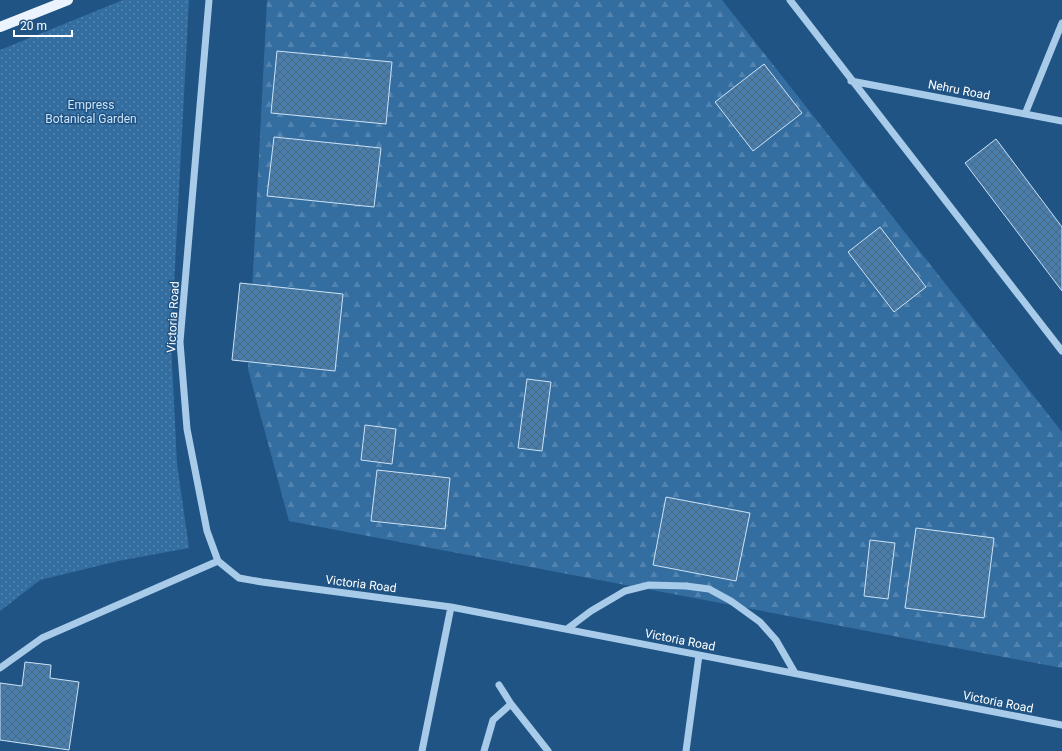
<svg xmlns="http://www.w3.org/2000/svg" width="1062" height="751" viewBox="0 0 1062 751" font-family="Roboto,sans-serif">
<defs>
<pattern id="forest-firs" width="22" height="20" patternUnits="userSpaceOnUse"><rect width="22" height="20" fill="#346ea1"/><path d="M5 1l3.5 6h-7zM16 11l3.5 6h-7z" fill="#5284af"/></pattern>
<pattern id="park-dots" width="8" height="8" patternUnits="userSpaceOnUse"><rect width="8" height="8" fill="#346ea1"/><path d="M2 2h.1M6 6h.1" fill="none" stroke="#5284af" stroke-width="1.8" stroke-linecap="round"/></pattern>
<pattern id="building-cross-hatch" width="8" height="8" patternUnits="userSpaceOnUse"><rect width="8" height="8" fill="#497eac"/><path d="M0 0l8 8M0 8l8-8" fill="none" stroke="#4a6881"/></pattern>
</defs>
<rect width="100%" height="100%" fill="#205484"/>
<path fill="url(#forest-firs)" d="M 267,0 L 722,0 L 1062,432 L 1062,668 L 289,521 L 248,369 Z"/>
<path fill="url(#park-dots)" d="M 123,0 L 189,0 L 171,342 L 177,464 L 189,548 L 118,561 L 40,580 L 0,611 L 0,50 Z"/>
<path fill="url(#building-cross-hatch)" stroke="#cce3f7" d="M 277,51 L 392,62 L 386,124 L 271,113 Z
M 764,64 L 802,113 L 753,151 L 715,102 Z
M 274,137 L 381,148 L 374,207 L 267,196 Z
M 996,139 L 1062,227 L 1062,291 L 965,163 Z
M 880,227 L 926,287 L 894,312 L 848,252 Z
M 240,283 L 343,294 L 335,371 L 232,360 Z
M 527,379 L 551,382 L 542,451 L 518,448 Z
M 365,425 L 396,429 L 392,464 L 361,460 Z
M 377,470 L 450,478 L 445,529 L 371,521 Z
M 666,497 L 750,513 L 736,581 L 653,565 Z
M 916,528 L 994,538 L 984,618 L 905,608 Z
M 870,540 L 895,543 L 888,599 L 864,596 Z
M 25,662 L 51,665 L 50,678 L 79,682 L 69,750 L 0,740 L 0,683 L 22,686 Z"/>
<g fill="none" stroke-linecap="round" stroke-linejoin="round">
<path stroke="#a8cbe9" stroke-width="7" d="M 209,0 L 180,342 L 187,429 L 207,531 L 218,561 L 239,578 L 262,582 L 451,607 L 1062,725
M 790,0 L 1062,351
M 851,81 L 1062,121
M 1025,114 L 1062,23
M 567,629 L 591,611 L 625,591 L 649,585 L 686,586 L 709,589 L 731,601 L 760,622 L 776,640 L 795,673
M 0,668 L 42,638 L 218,561
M 499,685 L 511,704 L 548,751
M 422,751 L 451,607
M 484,751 L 493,720 L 511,704
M 686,751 L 699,655"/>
<path stroke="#ebf4fe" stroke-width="10" d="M 0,27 L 68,0"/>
</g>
<g text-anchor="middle" stroke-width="3" stroke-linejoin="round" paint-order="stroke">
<g font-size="12" fill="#fff" stroke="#205484">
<text transform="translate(959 90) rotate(11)" y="4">Nehru Road</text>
<text transform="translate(173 317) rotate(-87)" y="4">Victoria Road</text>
<text transform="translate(361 584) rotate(7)" y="4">Victoria Road</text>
<text transform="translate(680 640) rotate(11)" y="4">Victoria Road</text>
<text transform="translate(998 702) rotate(11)" y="4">Victoria Road</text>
</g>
<g font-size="12" fill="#cce3f7" stroke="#205484">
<text x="91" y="109">Empress<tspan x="91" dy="14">Botanical Garden</tspan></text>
</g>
</g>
<path d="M14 30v6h58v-6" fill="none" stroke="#ffffff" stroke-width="2"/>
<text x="20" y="30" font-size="12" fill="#ffffff" stroke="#205484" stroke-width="3" paint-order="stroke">20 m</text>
</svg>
